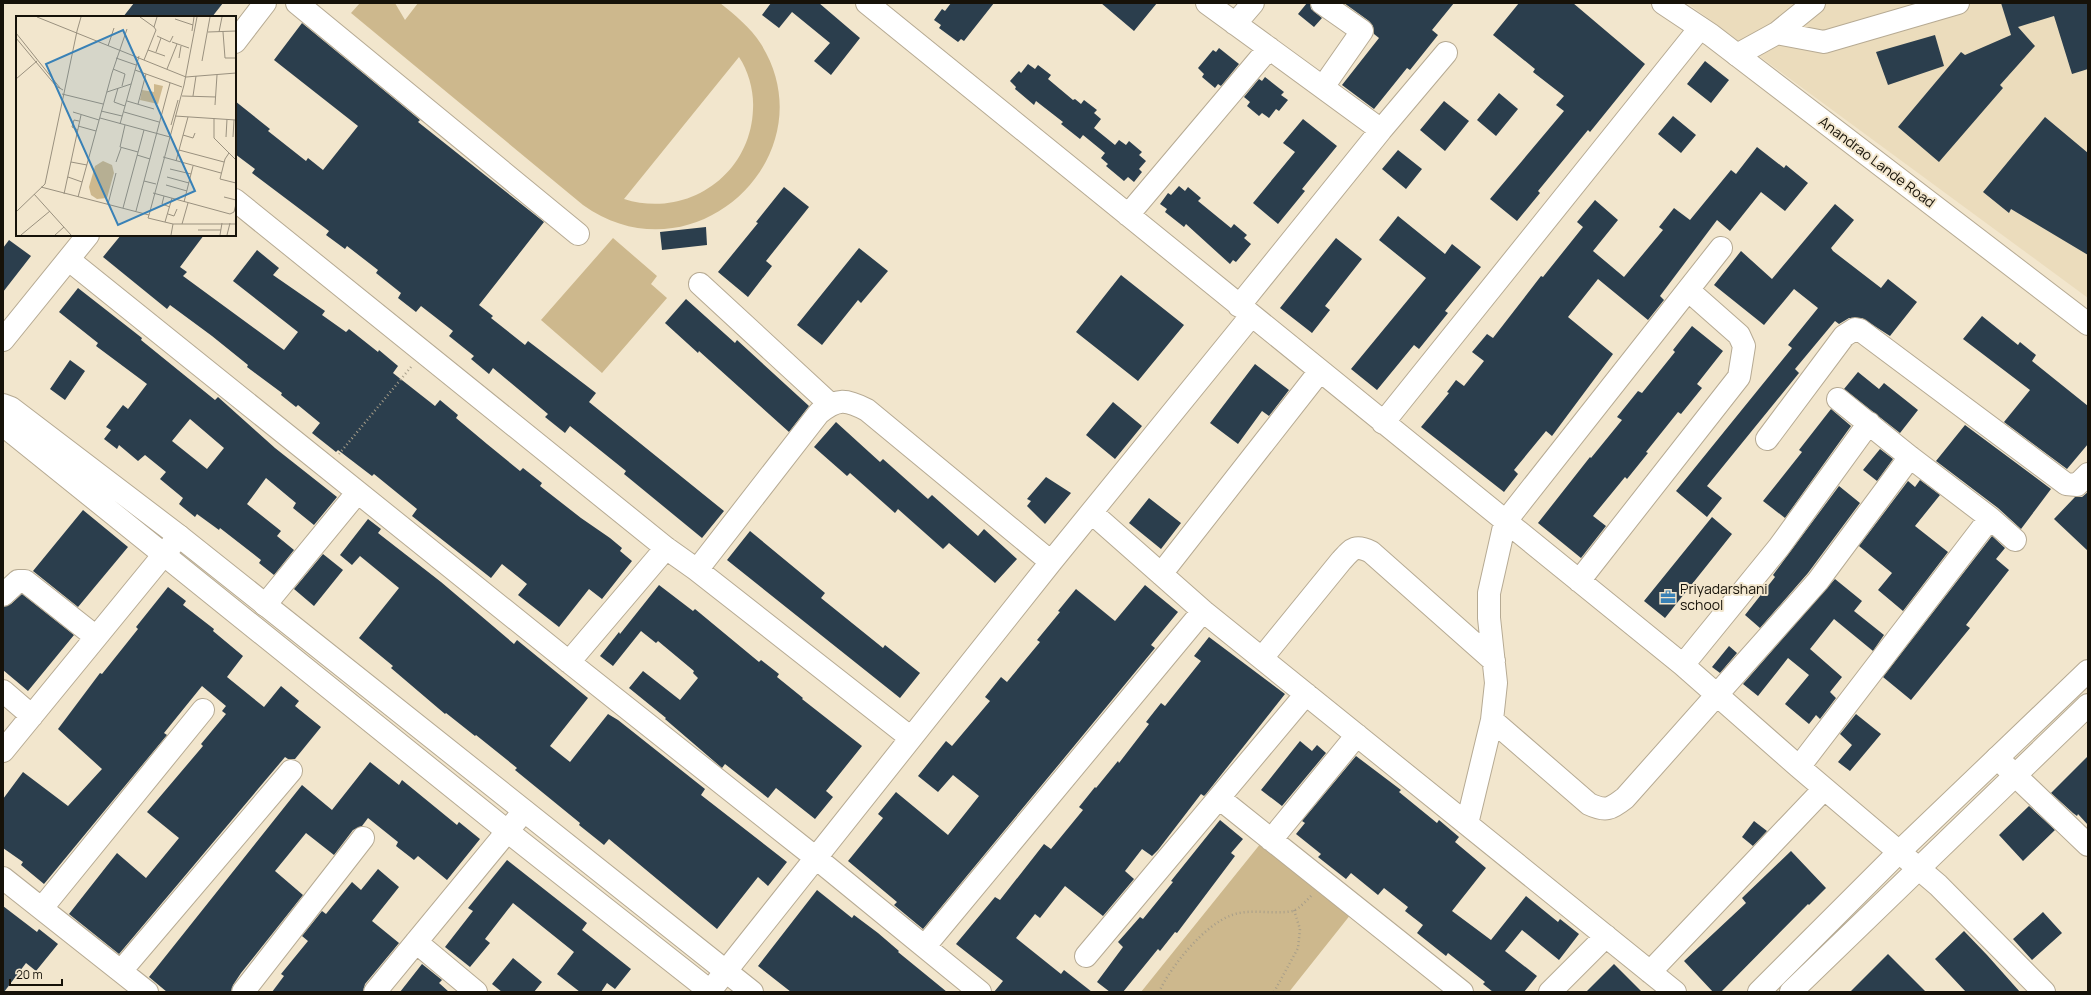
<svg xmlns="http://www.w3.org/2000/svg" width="2091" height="995" viewBox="0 0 2091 995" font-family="Manrope,sans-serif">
<rect width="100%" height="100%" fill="#f2e6cd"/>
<path fill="#ebdcbc" d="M 1687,3 L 2088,3 L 2088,298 Z"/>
<path fill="#cdb88d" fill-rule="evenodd" d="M 360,3 L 395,3 L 405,20 L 418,3 L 720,3 C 735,15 750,27 761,44 C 830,155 694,284 583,205 L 351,13 ZM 739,57 C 749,72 754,92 753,109 C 751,175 687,219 624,199 Z
M 613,238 L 657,276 L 651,284 L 667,298 L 602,373 L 541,320 Z
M 1261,843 L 1351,914 L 1289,992 L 1141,992 Z"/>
<path fill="#2b3e4d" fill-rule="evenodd" d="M 134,3 L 223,3 L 212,17 L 123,17 Z
M 771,3 L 819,3 L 860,38 L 831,75 L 814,61 L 830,43 L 792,12 L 779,28 L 762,15 Z
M 951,3 L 994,3 L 964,41 L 961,39 L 958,42 L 939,28 L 941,25 L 934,20 L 942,9 L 945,11 Z
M 1101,3 L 1157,3 L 1134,31 Z
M 1307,3 L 1310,3 L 1311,9 L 1322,18 L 1314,27 L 1298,14 Z
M 1344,3 L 1454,3 L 1432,30 L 1438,35 L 1410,70 L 1407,68 L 1374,109 L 1342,85 L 1379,38 L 1374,34 L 1373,26 L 1369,21 Z
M 1519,3 L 1573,3 L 1645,64 L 1590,132 L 1588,130 L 1538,191 L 1540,193 L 1517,221 L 1490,199 L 1564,111 L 1556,105 L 1564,96 L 1533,72 L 1535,69 L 1493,35 Z
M 2001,3 L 2088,3 L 2088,69 L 2072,74 L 2054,16 L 2018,27 L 2035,46 L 2000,85 L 2003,88 L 1939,162 L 1898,127 L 1961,52 L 1965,55 L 2011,35 Z
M 302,23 L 420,120 L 418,122 L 544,222 L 479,305 L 493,316 L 491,318 L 525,345 L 528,341 L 596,393 L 589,402 L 724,511 L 702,538 L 624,474 L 626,471 L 570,426 L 565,433 L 545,417 L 548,414 L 493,368 L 489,374 L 471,359 L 474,356 L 449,336 L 453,331 L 421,306 L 416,312 L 398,298 L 401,293 L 376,273 L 378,270 L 347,246 L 345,249 L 326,235 L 329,231 L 252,173 L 255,169 L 235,154 L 235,101 L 270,129 L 268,131 L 306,161 L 308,158 L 323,170 L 358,126 L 274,60 Z
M 1935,35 L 1944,66 L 1888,85 L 1876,52 Z
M 1219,48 L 1239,64 L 1221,86 L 1218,84 L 1215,88 L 1202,77 L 1204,74 L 1198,68 L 1213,50 L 1216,52 Z
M 1705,61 L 1729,80 L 1711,103 L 1687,84 Z
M 1028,64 L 1035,69 L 1038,65 L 1051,75 L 1048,79 L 1073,100 L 1075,99 L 1081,104 L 1084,100 L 1097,110 L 1094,113 L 1101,119 L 1094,128 L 1115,145 L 1119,140 L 1126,145 L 1129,141 L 1142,152 L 1139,155 L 1146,161 L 1139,169 L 1142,172 L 1134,182 L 1128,177 L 1124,181 L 1106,166 L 1108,164 L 1101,158 L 1105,153 L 1083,135 L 1080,139 L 1061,124 L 1063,122 L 1036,101 L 1034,105 L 1015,89 L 1016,87 L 1010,81 L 1019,71 L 1021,73 Z
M 1265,77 L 1284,92 L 1281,95 L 1288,100 L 1279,111 L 1276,109 L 1269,118 L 1262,113 L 1259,116 L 1247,106 L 1250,102 L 1244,97 L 1259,79 L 1262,81 Z
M 1499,93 L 1518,109 L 1496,136 L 1477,120 Z
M 1444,101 L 1469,121 L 1445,151 L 1420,130 Z
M 1673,116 L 1696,135 L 1681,153 L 1658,134 Z
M 2045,117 L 2088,153 L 2088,255 L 2011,209 L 2009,213 L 1983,192 Z
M 1303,119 L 1337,146 L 1302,189 L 1305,191 L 1278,224 L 1253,203 L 1295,152 L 1283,143 Z
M 1757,147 L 1784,168 L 1786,165 L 1808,183 L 1785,211 L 1761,192 L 1730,231 L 1717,220 L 1660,296 L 1664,300 L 1648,320 L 1598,279 L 1568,317 L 1613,354 L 1552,436 L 1546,431 L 1514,470 L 1518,474 L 1504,492 L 1421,427 L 1449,393 L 1447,392 L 1456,380 L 1464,386 L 1484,361 L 1472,352 L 1487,334 L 1493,338 L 1541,276 L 1543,277 L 1583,227 L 1577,222 L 1595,200 L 1618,220 L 1593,251 L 1624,277 L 1663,230 L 1659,227 L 1674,208 L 1690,220 L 1731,170 L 1736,174 Z
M 1398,150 L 1422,169 L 1406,189 L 1382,169 Z
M 1179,186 L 1185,191 L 1188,187 L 1201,198 L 1198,201 L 1231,228 L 1234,224 L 1247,235 L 1244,238 L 1251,244 L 1236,262 L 1233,260 L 1230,264 L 1186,224 L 1184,227 L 1165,212 L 1167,209 L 1160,204 L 1168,193 L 1171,195 Z
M 784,187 L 809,207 L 766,261 L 772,266 L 748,297 L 718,272 L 758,223 L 756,222 Z
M 1835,204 L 1854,220 L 1831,248 L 1833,251 L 1881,288 L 1888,279 L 1917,302 L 1890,336 L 1862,318 L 1849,318 L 1839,324 L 1835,321 L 1795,369 L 1799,373 L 1707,486 L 1722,498 L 1707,517 L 1676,491 L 1792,348 L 1788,345 L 1818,308 L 1794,289 L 1764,325 L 1714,285 L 1741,251 L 1772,279 Z
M 1398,216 L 1445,254 L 1452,244 L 1481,267 L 1445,311 L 1448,313 L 1419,349 L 1414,345 L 1377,390 L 1351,369 L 1426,278 L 1379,240 Z
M 706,227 L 707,245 L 662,250 L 660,232 Z
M 121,235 L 204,235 L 180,267 L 187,272 L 183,276 L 284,350 L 298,332 L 233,281 L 257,250 L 279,268 L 273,275 L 325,311 L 322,315 L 346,332 L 349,329 L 378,352 L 379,350 L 398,366 L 393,373 L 435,406 L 440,400 L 458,415 L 456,418 L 487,444 L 520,471 L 523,468 L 542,483 L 540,486 L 581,518 L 610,538 L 622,548 L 620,551 L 632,561 L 602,599 L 589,589 L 559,627 L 518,595 L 527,584 L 502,564 L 491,578 L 412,516 L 417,509 L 374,474 L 372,476 L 338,450 L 336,452 L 312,433 L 320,423 L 298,405 L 296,407 L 281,395 L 282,393 L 247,367 L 248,365 L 212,336 L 170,305 L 167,309 L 103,257 Z
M 1336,238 L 1362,259 L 1325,306 L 1330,310 L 1312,333 L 1280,308 Z
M 9,240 L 31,256 L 3,292 L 3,248 Z
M 859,248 L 888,271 L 861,303 L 858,300 L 822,345 L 797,325 Z
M 1121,275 L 1184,325 L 1138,381 L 1076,332 Z
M 78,288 L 142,338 L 141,340 L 215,400 L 218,397 L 275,448 L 337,497 L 314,525 L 293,508 L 296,503 L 266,478 L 247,504 L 281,531 L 277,536 L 294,550 L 274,575 L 259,563 L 261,560 L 220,528 L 219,530 L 197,514 L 195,517 L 179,504 L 183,498 L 160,479 L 166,472 L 145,455 L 138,461 L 119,445 L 117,449 L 104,439 L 111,430 L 106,427 L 113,418 L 123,405 L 128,409 L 147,384 L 96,346 L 98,343 L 59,312 ZM 190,419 L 224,448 L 207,469 L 172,441 Z
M 686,299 L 735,343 L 737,340 L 809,406 L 789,432 L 699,351 L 698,353 L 665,323 Z
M 1982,316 L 2018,345 L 2020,342 L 2036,355 L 2032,361 L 2088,406 L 2088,444 L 2067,469 L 2004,422 L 2030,390 L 1963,339 Z
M 1692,326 L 1723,351 L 1697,384 L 1702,388 L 1681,414 L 1678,412 L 1646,452 L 1648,453 L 1627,479 L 1625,477 L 1593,516 L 1606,526 L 1581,558 L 1538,523 L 1590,457 L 1591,458 L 1622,420 L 1617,417 L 1638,391 L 1642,393 L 1675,352 L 1673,350 Z
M 70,360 L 85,371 L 65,400 L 50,389 Z
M 1255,364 L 1289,390 L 1269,416 L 1262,411 L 1238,444 L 1210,423 Z
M 1858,372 L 1879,389 L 1884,383 L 1918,410 L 1900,433 L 1844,389 Z
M 1113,402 L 1142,426 L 1115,459 L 1086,435 Z
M 1831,409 L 1851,426 L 1785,518 L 1763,501 L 1802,452 L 1799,450 Z
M 836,422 L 880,462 L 883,459 L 928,499 L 932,495 L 978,536 L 984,529 L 1017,559 L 995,583 L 949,543 L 943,549 L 898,509 L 895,513 L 850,473 L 847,476 L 814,447 Z
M 1965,425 L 2051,489 L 2021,529 L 1998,508 L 1936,461 Z
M 1880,449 L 1893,459 L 1877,481 L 1863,470 Z
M 1046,477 L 1071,493 L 1045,524 L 1027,506 L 1031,501 L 1027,499 Z
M 1920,480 L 1940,495 L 1915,526 L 1948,552 L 1903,611 L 1878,590 L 1892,573 L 1859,546 L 1908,481 L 1915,487 Z
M 1839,486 L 1860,503 L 1808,573 L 1760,628 L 1745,615 L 1775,577 L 1773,575 Z
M 2088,492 L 2088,551 L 2054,519 L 2075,497 L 2082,497 Z
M 1149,498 L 1181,523 L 1161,549 L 1129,523 Z
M 83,510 L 128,547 L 78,607 L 33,571 Z
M 1712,517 L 1732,534 L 1665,618 L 1644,601 Z
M 368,519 L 381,529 L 378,533 L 441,582 L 514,644 L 517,640 L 588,698 L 550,746 L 570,762 L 608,714 L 618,720 L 705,789 L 701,795 L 787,862 L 768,886 L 758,877 L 717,929 L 609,839 L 604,845 L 579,825 L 580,823 L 515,770 L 517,768 L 476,735 L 475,736 L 446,713 L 445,714 L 391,668 L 393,666 L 359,638 L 399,588 L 360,556 L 352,565 L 340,555 Z
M 750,531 L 825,593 L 821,598 L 883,648 L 885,645 L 920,673 L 900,698 L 727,560 Z
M 1992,536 L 2005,548 L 1996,559 L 2009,570 L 1966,625 L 1970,628 L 1911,700 L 1883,677 Z
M 323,554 L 343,570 L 314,606 L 294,589 Z
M 1835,579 L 1862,601 L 1854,611 L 1884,635 L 1873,651 L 1834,619 L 1810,649 L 1842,677 L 1830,692 L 1836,698 L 1820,719 L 1816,715 L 1809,724 L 1785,704 L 1809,675 L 1788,658 L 1758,696 L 1743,684 Z
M 659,585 L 693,611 L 695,609 L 759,662 L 761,660 L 779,674 L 777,677 L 803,698 L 802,699 L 862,746 L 826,791 L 833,797 L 815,819 L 776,788 L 768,798 L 725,764 L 722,768 L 665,719 L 666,718 L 629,688 L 643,671 L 680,700 L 698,678 L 693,673 L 694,671 L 658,641 L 656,643 L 641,631 L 613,666 L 600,656 L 619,632 L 620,634 Z
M 1145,585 L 1178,612 L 1151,645 L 1155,648 L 923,929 L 894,905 L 897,902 L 848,861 L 883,818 L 878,814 L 896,792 L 948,835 L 979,796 L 953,775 L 938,792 L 918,776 L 946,741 L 952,746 L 990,701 L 985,697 L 1001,677 L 1007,682 L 1040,642 L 1037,640 L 1060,612 L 1058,611 L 1076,589 L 1115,621 Z
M 168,587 L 186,601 L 183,605 L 214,629 L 213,631 L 243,656 L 227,677 L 264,707 L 281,686 L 299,701 L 295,706 L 321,727 L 295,759 L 288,759 L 285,757 L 119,954 L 69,914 L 117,853 L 146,878 L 179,838 L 147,812 L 203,746 L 201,744 L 226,714 L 222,711 L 226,706 L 202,686 L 164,733 L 167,735 L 44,884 L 21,865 L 23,862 L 3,848 L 3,799 L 23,772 L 68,806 L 102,769 L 58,729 L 100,673 L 102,674 L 138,629 L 136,627 Z
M 22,594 L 74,635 L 28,691 L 3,670 L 3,607 L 11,604 Z
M 1209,637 L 1285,694 L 1206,794 L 1204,796 L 1201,794 L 1158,850 L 1152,856 L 1142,849 L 1125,871 L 1134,879 L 1103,916 L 1065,886 L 1040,918 L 1035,914 L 1016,938 L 1061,974 L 1064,970 L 1092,992 L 994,992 L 1003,981 L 956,944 L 995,897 L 1000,900 L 1044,844 L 1051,849 L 1083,810 L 1079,807 L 1095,787 L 1096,788 L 1118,761 L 1119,763 L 1149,724 L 1146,722 L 1161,703 L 1165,706 L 1201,661 L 1194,656 Z
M 1729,646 L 1737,653 L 1720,673 L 1712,667 Z
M 1856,714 L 1881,734 L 1850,771 L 1838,762 L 1852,745 L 1840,734 Z
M 1300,741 L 1312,751 L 1317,745 L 1326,753 L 1282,806 L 1261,790 Z
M 1356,756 L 1401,790 L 1399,792 L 1437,823 L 1439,820 L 1459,837 L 1455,842 L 1486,868 L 1452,911 L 1491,940 L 1526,896 L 1558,922 L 1560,919 L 1579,934 L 1559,960 L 1522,930 L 1505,951 L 1537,976 L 1524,992 L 1493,992 L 1483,984 L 1485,982 L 1448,953 L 1446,956 L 1417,933 L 1423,925 L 1405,911 L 1408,907 L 1384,888 L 1378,895 L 1351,873 L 1346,879 L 1318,857 L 1321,854 L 1296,834 L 1305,823 L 1302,821 Z
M 2088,756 L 2088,825 L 2078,814 L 2077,816 L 2073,813 L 2051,793 Z
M 370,762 L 399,785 L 402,780 L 457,825 L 459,822 L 480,839 L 447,880 L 418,856 L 414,860 L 396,846 L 398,842 L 368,818 L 362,826 L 353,830 L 334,855 L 306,833 L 275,871 L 303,895 L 241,973 L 233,985 L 231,992 L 167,992 L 149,977 L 302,785 L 332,810 Z
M 2029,806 L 2055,830 L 2023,861 L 1999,835 Z
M 1220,820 L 1243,839 L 1231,853 L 1235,856 L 1177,933 L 1175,932 L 1160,951 L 1158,949 L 1123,992 L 1110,992 L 1097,982 L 1123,947 L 1118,942 L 1140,917 L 1143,919 L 1173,882 L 1171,881 Z
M 1754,821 L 1767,831 L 1753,846 L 1742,837 Z
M 1791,851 L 1826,888 L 1809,905 L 1808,904 L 1721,992 L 1713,992 L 1684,961 L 1746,903 L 1742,898 Z
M 507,860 L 587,923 L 582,930 L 631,969 L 615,989 L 607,983 L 601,992 L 580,992 L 557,974 L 574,952 L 513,903 L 485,939 L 490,943 L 470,967 L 445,947 L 473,911 L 468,908 Z
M 378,869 L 399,887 L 372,921 L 399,943 L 365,984 L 363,992 L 272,992 L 284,976 L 281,974 L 308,941 L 302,936 L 322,911 L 326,914 L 352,882 L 361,890 Z
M 817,890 L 852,918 L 854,915 L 878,933 L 899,951 L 898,952 L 947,992 L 791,992 L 758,966 Z
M 3,906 L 37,932 L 39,929 L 58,944 L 36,971 L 26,963 L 4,992 Z
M 2043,912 L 2062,933 L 2032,960 L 2013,939 Z
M 1964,931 L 1987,955 L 2020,992 L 1966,992 L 1935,959 Z
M 1888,954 L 1926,992 L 1850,992 Z
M 513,958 L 542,982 L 534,992 L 502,992 L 492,984 Z
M 422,964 L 442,980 L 439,983 L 449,992 L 400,992 Z
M 1614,964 L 1642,992 L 1586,992 Z"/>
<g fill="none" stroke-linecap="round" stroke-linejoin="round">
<g stroke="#b6aa93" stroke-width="24">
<path id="minor" d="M 297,3 L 578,234
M 867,3 L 1683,665 L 1799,767 L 1938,885 L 2044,992
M 1207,3 L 1381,130
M 1322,3 L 1362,31 L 1323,87
M 1235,24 L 1253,3
M 1777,33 L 1824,42 L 1958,3
M 1737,55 L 1777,33 L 1814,3
M 235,200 L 666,548 L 697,570 L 911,738
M 1128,215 L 1269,48
M 69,260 L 569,662 L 816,858 L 980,992
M 700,284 L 830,404
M 1239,306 L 1381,130 L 1446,53
M 1838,399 L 1910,457 L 1990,518 L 2015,540
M 1383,423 L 1700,28
M 1767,439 L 1844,336 L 1855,329 L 1860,330 L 2066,484 L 2077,485 L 2088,474
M 1092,513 L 1203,611 L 1675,992
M 697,570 L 819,413 C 838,398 846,399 867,410 L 1051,562
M 1161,574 L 1320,371
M 1579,581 L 1739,377 L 1744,346 L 1739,335 L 1688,290
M 3,595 L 18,581 L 25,581 L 96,637
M 265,605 L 357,493
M 1262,658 L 1341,561 C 1352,549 1355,544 1371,552 L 1494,661
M 569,662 L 666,548
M 1683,665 L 1779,547 L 1869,423
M 3,691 L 32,716
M 1492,720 L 1589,804 C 1606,812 1611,809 1625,798 L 1818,581 L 1910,457
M 3,751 L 179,536
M 1997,758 L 2088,845
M 1799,767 L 1990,518
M 1219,798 L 1462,992
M 1467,824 L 1492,720 L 1496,683 L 1489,618 L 1489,593 L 1505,522 L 1721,248
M 1271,840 L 1357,735
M 3,878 L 147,992
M 42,908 L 203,710
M 416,942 L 476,992
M 925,946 L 1203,611
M 1086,956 L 1306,694
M 121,971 L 291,771
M 1650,972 L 1824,789
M 710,991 L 1051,562 L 1251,316
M 243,992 L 363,838
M 375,992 L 524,811
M 1550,992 L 1606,936"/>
</g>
<g stroke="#b6aa93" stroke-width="24">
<path id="major" d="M 1663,3 L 1711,35 L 2088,324
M 235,42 L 265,3
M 3,340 L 88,235
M 3,405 L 11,408 L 179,536 L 752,992
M 3,425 L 507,831 L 711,992
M 1759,992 L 1900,851 L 2088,671
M 1791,992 L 2088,705"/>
</g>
<path stroke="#a69d89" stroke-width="2.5" stroke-dasharray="1 3" stroke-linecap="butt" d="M 339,454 L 411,367
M 1159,992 C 1171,966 1204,925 1232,915 C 1251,908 1273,915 1293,911 C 1299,909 1307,900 1312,895
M 1274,992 L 1298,948 L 1300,929 L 1294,910"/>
<use href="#minor" stroke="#fff" stroke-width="22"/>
<use href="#major" stroke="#fff" stroke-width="22"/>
</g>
<defs>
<g id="office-bare" transform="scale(1.2)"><path d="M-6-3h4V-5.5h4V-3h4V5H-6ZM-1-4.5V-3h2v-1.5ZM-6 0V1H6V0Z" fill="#3981b6" stroke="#f2e6cd" stroke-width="2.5" paint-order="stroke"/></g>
</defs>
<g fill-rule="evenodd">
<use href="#office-bare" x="1668" y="597"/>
</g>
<g text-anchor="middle" stroke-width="4" stroke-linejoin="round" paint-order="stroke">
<g font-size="14" fill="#161209" stroke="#f2e6cd">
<text transform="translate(1877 162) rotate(37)" y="5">Anandrao Lande Road</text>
</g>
<g font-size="14" fill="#161209" stroke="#f2e6cd" text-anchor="start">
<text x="1680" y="594">Priyadarshani<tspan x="1680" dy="16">school</tspan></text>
</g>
</g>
<g transform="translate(16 16)">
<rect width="220" height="220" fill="#f2e6cd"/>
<path d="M 138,68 L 147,70 L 142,88 L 124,84 L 126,74 L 138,76 ZM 87,145 L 96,149 L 98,157 L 91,182 L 81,183 L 75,179 L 73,171 L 79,150 Z" fill="#cdb88d"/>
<path fill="none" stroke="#9a917f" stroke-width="1" d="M 21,1 L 170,61M 124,1 L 138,11M 159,3 L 177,9M 61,15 L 65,1M 176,15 L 178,1M 192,16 L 220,15M 203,16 L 206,1M 207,16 L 209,42 L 220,42 L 220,46M 0,17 L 44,72M 141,20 L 154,26 L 157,20M 0,22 L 40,70 L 47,74M 156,26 L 173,32M 92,30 L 98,12M 132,34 L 149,40M 140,36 L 145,22M 100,42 L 120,49M 163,42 L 165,30M 128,44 L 140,14 L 138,11 L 141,1M 186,45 L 194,1M 97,53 L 109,58 L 106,70M 151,53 L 161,28M 119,54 L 166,71M 170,61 L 220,57M 0,63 L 21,45M 102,72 L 98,86 L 109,90M 91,76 L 115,68M 46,78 L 87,88M 166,80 L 200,81M 177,80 L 180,60M 111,85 L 138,93M 122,88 L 130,58M 199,89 L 201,59M 85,95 L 106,100M 57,96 L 83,104M 108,96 L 143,106M 159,100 L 220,104M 84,102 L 154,121M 198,102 L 198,122 L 220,144M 104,108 L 123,40M 109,109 L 104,131 L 122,136M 155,109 L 162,84M 62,110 L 80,115M 62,114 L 56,111 L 58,104 L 63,105M 167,119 L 177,122 L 179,117M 210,121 L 211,103M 217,121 L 218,104M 163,134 L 208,146M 213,137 L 209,143 L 204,163 L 220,167M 121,139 L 134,143M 147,141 L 205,157M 160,145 L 172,101M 55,146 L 71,149M 100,146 L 105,132M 154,153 L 175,158M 52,161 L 66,166M 151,161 L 173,167M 128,165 L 140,168M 150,169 L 171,175M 25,171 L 133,199 L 168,69 L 181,1M 137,177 L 214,198 L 218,196 L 220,188M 18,178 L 55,219M 48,178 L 65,99M 148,180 L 146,188 L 154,191M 62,181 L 96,57 L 111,13M 208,181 L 220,184M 168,186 L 177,150M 92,188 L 100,157M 107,192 L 128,114M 120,195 L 154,67M 0,196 L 29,168 L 61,15M 152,198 L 158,200 L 161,193M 133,199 L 132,202 L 157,208M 149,206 L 156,182M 166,208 L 172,187M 182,214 L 205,214M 5,219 L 34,195M 39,219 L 48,211M 155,219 L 157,208 L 220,208M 204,219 L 206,207M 211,219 L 214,207"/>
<path fill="#3981b6" fill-opacity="0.15" stroke="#3981b6" stroke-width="2" d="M 107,14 L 179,175 L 102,209 L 30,48 Z"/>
<rect width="220" height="220" fill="none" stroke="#161209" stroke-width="2"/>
</g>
<rect width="2091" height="995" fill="none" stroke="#161209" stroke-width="8"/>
<path d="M10 979v6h52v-6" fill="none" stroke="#161209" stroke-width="2"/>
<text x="16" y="979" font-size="12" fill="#161209" stroke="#f2e6cd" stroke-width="3" paint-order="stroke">20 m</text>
</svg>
